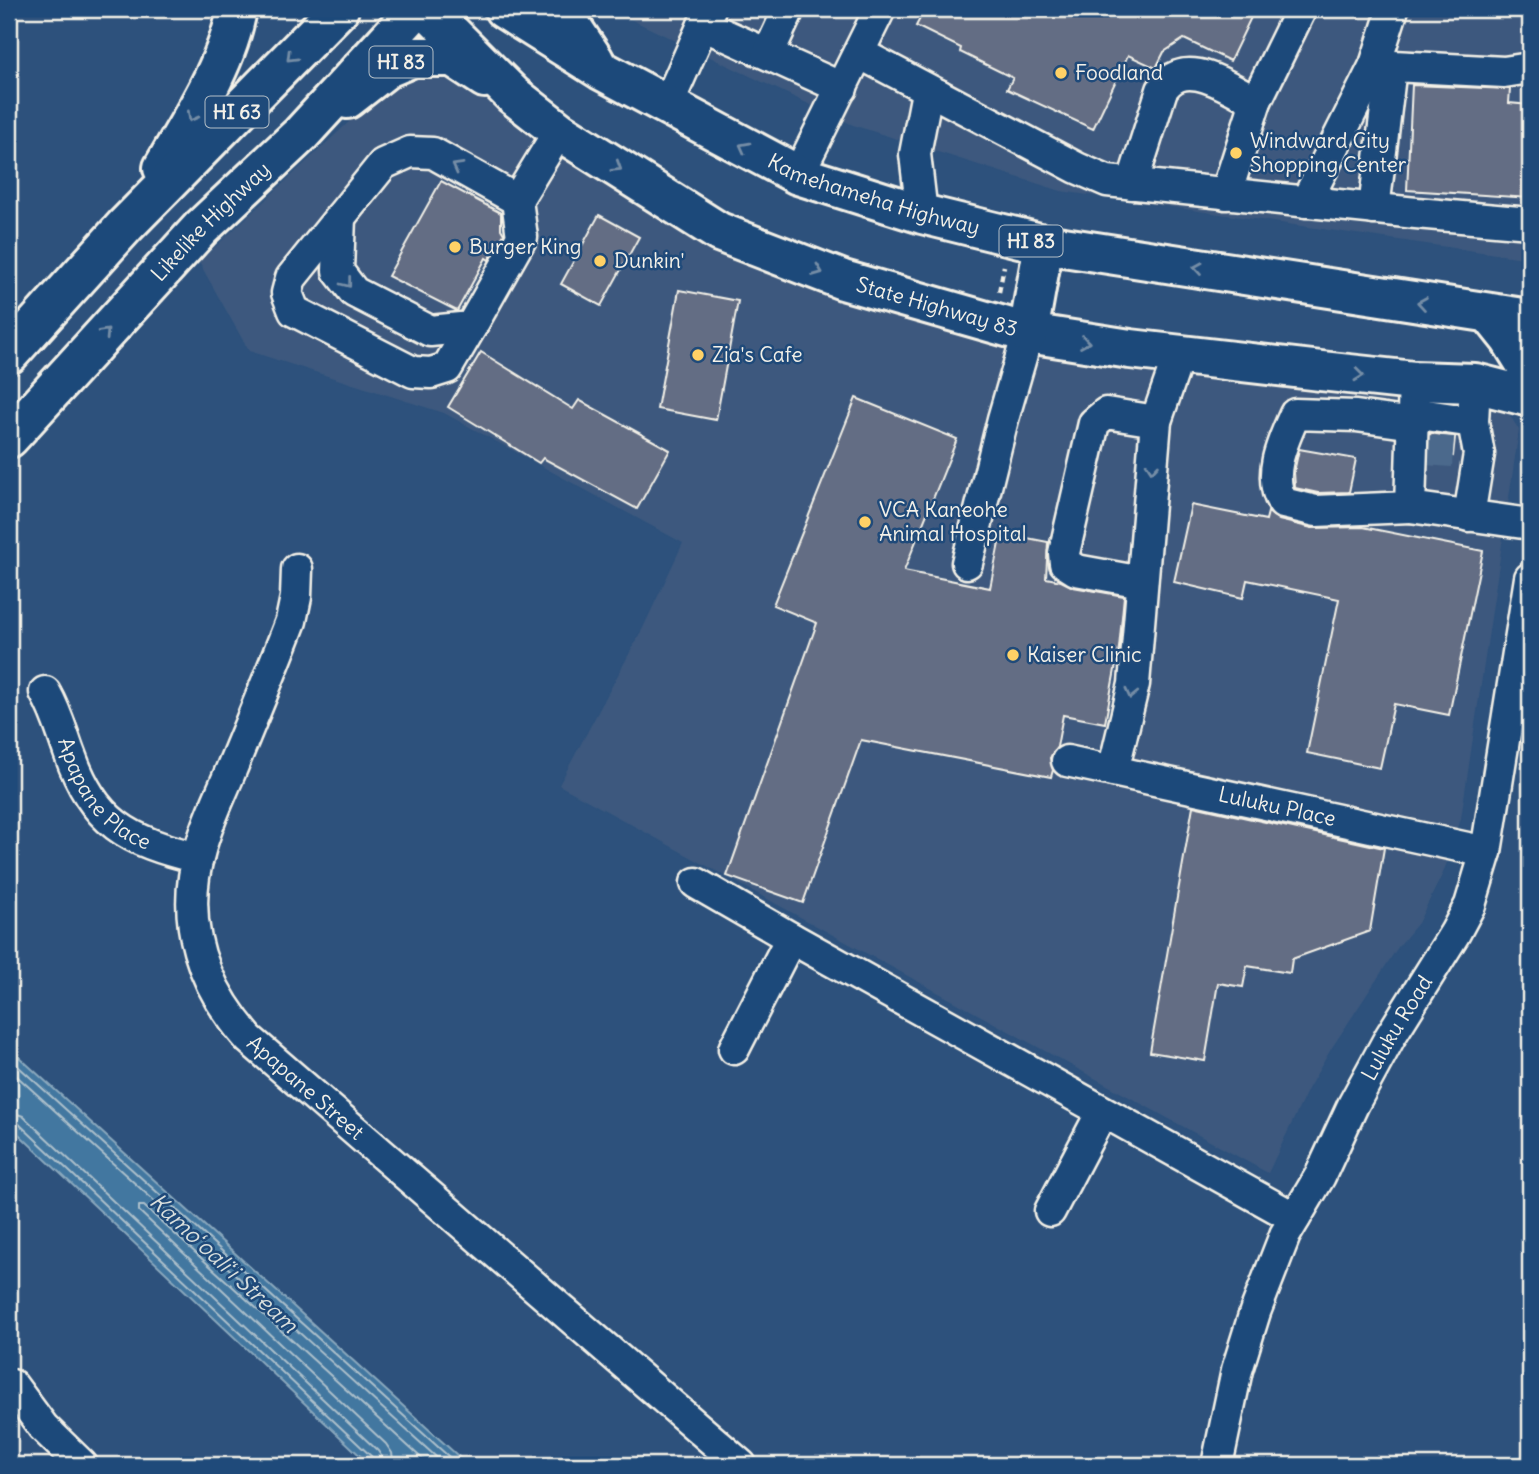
<svg xmlns="http://www.w3.org/2000/svg" width="1539" height="1474" viewBox="0 0 1539 1474" font-family="Delius,sans-serif">
<rect width="100%" height="100%" fill="#2d517c"/>
<filter id="ink" filterUnits="userSpaceOnUse"><feTurbulence type="fractalNoise" baseFrequency=".0143" numOctaves="2"/><feDisplacementMap in="SourceGraphic" scale="14" xChannelSelector="R" yChannelSelector="G"/><feConvolveMatrix kernelMatrix="1 2 1 2 8 2 1 2 1" color-interpolation-filters="sRGB"/></filter>
<g filter="url(#ink)">
<path fill="#3d597e" d="M 609,9 L 1530,9 L 1530,259 L 1061,191 L 853,125 Z
M 428,66 L 500,98 L 875,293 L 1474,390 L 1505,408 L 1519,430 L 1461,818 L 1453,846 L 1443,873 L 1418,923 L 1398,947 L 1331,1049 L 1308,1089 L 1268,1173 L 559,785 L 643,628 L 683,543 L 444,413 L 249,351 L 199,262 L 380,93 Z"/>
<path fill="#4377a0" stroke="#8aa8bd" stroke-width="2" d="M 9,1048 L 468,1465 L 370,1465 L 9,1125 Z"/>
<g fill="none" stroke-linecap="round" stroke-linejoin="round">
<path stroke="#adc0cb" stroke-width="2" d="M 9,1058 L 458,1465
M 9,1069 L 445,1465
M 9,1111 L 23,1116 L 378,1451 L 382,1457 L 383,1465
M 9,1120 L 17,1122 L 372,1457 L 374,1465
M 394,1465 L 392,1453 L 386,1444 L 139,1211 L 139,1206 L 144,1206 L 429,1465"/>
</g>
<path fill="#636d84" stroke="#f4f1e8" stroke-width="2" d="M 925,9 L 1255,9 L 1230,61 L 1184,39 L 1164,52 L 1156,68 L 1128,55 L 1093,129 L 1007,89 L 1013,78 L 960,52 L 961,48 L 916,26 Z
M 1412,85 L 1510,89 L 1509,103 L 1530,105 L 1530,198 L 1407,190 Z
M 441,181 L 501,213 L 501,229 L 504,234 L 489,260 L 486,258 L 457,311 L 388,276 Z
M 599,215 L 639,237 L 601,306 L 561,284 Z
M 679,290 L 738,301 L 716,420 L 657,409 Z
M 481,352 L 573,409 L 579,400 L 670,450 L 637,509 L 543,458 L 539,463 L 448,407 Z
M 856,398 L 957,439 L 904,571 L 990,588 L 1001,533 L 1048,542 L 1046,578 L 1061,581 L 1073,587 L 1124,596 L 1119,648 L 1105,723 L 1063,715 L 1057,747 L 1050,758 L 1053,770 L 1051,777 L 861,740 L 803,903 L 727,876 L 817,623 L 773,605 Z
M 1430,433 L 1455,437 L 1453,456 L 1429,452 Z
M 1299,449 L 1356,459 L 1349,492 L 1318,493 L 1295,488 L 1294,472 Z
M 1191,505 L 1266,520 L 1268,512 L 1279,520 L 1312,528 L 1363,527 L 1483,551 L 1449,715 L 1394,704 L 1380,768 L 1307,753 L 1339,599 L 1247,580 L 1243,598 L 1174,582 Z
M 1193,806 L 1384,848 L 1370,931 L 1292,959 L 1290,973 L 1247,966 L 1243,987 L 1218,983 L 1205,1061 L 1150,1052 Z"/>
<g fill="none" stroke-linecap="round" stroke-linejoin="round">
<path stroke="#4b698c" stroke-width="30" stroke-dasharray="30 15" stroke-linecap="butt" d="M 1426,450 L 1453,452"/>
<g stroke="#f4f1e8" stroke-width="35">
<g id="minor">
<path d="M 703,25 L 842,88"/>
<path d="M 859,53 L 1077,168 L 1107,181 L 1416,213 L 1530,223"/>
<path d="M 768,54 L 789,9"/>
<path d="M 1375,65 L 1504,72 L 1530,68"/>
<path d="M 667,106 L 710,9"/>
<path d="M 798,175 L 880,9"/>
<path d="M 1132,184 L 1162,90 C 1185,54 1228,88 1256,101"/>
<path d="M 1226,194 L 1256,101 L 1301,9"/>
<path d="M 1306,202 L 1375,65 L 1393,9"/>
<path d="M 1374,209 L 1391,67"/>
<path d="M 922,214 L 915,154 L 927,92 L 939,95"/>
<path d="M 340,217 L 338,271 L 354,292 L 430,331 L 471,327 L 522,237 L 517,200 L 559,131"/>
<path d="M 471,327 L 447,368 L 431,373 L 413,372 L 294,311 L 287,293 L 291,278 L 383,164 L 410,152 L 433,153 L 517,200"/>
<path d="M 1414,381 L 1410,507 L 1530,524"/>
<path d="M 1413,413 L 1473,422"/>
<path d="M 1410,507 L 1316,511 L 1283,503 C 1266,476 1283,441 1295,414 L 1356,416 L 1414,424"/>
<path d="M 1469,516 L 1479,454 L 1473,422 L 1475,383"/>
<path d="M 967,563 L 1003,419 L 1028,333"/>
<path id="s1" d="M 297,569 L 296,597 L 291,621 C 272,671 251,721 231,770 C 220,797 207,823 200,850 C 179,921 202,985 249,1039 L 741,1465"/>
<path d="M 1142,582 L 1076,570 L 1065,563 L 1064,553 L 1094,423 L 1106,413 L 1156,421"/>
<path id="s2" d="M 45,692 C 57,713 61,730 69,752 C 94,823 127,841 198,858"/>
<path id="s3" d="M 1067,761 L 1486,852"/>
<path d="M 1113,771 L 1134,684 L 1156,421 L 1179,355"/>
<path d="M 696,883 L 791,938 L 1295,1218"/>
<path d="M 734,1049 L 791,938"/>
<path d="M 1050,1211 L 1102,1112"/>
<path d="M 12,1385 L 43,1427 L 82,1465"/>
<path id="s4" d="M 1217,1465 L 1237,1370 L 1255,1312 L 1285,1235 L 1320,1176 L 1353,1105 L 1390,1037 L 1455,933 L 1470,905 L 1486,852 L 1530,578"/>
</g>
</g>
<g stroke="#f4f1e8" stroke-width="44">
<g id="major">
<path id="s5" d="M 427,9 L 513,95 L 559,131 L 719,232 L 843,280 L 1028,333 L 1130,349 L 1321,371 L 1414,381 L 1475,383 L 1530,397"/>
<path id="s6" d="M 504,9 L 601,70 L 798,175 L 922,214 L 1044,244 L 1530,319"/>
<path d="M 560,9 L 594,60"/>
<path d="M 347,99 L 387,68 L 413,57 L 453,57 L 485,78"/>
<path d="M 1490,314 L 1510,339 L 1530,371"/>
<path d="M 1028,333 L 1044,244"/>
</g>
</g>
<g stroke="#f4f1e8" stroke-width="44">
<g id="highway">
<path d="M 163,168 C 190,121 228,63 237,9"/>
<path d="M 9,354 L 125,226 L 339,9"/>
<path id="s7" d="M 9,438 L 201,228 L 301,134 L 416,9"/>
</g>
</g>
<path stroke="#f4f1e8" stroke-width="4.5" stroke-dasharray="7 5" stroke-linecap="butt" d="M 999,292 L 1004,266"/>
<use href="#minor" stroke="#1f4a7a" stroke-width="30"/>
<use href="#major" stroke="#1f4a7a" stroke-width="38"/>
<use href="#highway" stroke="#1f4a7a" stroke-width="38"/>
</g>
<defs><path id="oneway-chevron" d="M-2-3.5L2.5 0L-2 3.5" fill="none" stroke-width="1.6" stroke-linecap="round" stroke-linejoin="round" transform="scale(1.75)"/></defs>
<g stroke="#748da6">
<use href="#oneway-chevron" transform="translate(291 57) rotate(135)"/>
<use href="#oneway-chevron" transform="translate(192 117) rotate(119)"/>
<use href="#oneway-chevron" transform="translate(744 147) rotate(-152)"/>
<use href="#oneway-chevron" transform="translate(457 167) rotate(-151)"/>
<use href="#oneway-chevron" transform="translate(617 167) rotate(32)"/>
<use href="#oneway-chevron" transform="translate(1198 268) rotate(-171)"/>
<use href="#oneway-chevron" transform="translate(818 271) rotate(21)"/>
<use href="#oneway-chevron" transform="translate(347 283) rotate(52)"/>
<use href="#oneway-chevron" transform="translate(1422 303) rotate(-171)"/>
<use href="#oneway-chevron" transform="translate(105 333) rotate(-47)"/>
<use href="#oneway-chevron" transform="translate(1085 342) rotate(9)"/>
<use href="#oneway-chevron" transform="translate(1359 375) rotate(6)"/>
<use href="#oneway-chevron" transform="translate(1152 468) rotate(95)"/>
<use href="#oneway-chevron" transform="translate(1131 694) rotate(103)"/>
</g>
</g>
<g fill="#ffd166" stroke="#1f4a7a" stroke-width="2.5">
<circle cx="1061" cy="73" r="7"/>
<circle cx="1236" cy="153" r="7"/>
<circle cx="455" cy="247" r="7"/>
<circle cx="600" cy="261" r="7"/>
<circle cx="698" cy="355" r="7"/>
<circle cx="865" cy="522" r="7"/>
<circle cx="1013" cy="655" r="7"/>
</g>
<g text-anchor="middle" stroke-width="5" stroke-linejoin="round" paint-order="stroke">
<g fill="#1f4a7a" stroke="#b4bfc7" stroke-width="2">
<rect x="369.5" y="46.5" width="63" height="31" rx="5"/>
<rect x="205.5" y="96.5" width="63" height="31" rx="5"/>
<rect x="999.5" y="225.5" width="63" height="31" rx="5"/>
</g>
<g font-size="19" font-weight="bold" fill="#f4f1e8">
<text x="401" y="69">HI 83</text>
<text x="237" y="119">HI 63</text>
<text x="1031" y="248">HI 83</text>
</g>
<g font-size="21" fill="#f4f1e8" stroke="#1f4a7a" text-anchor="start">
<text x="1075" y="80">Foodland</text>
<text x="1250" y="148">Windward City<tspan x="1250" dy="24">Shopping Center</tspan></text>
<text x="469" y="254">Burger King</text>
<text x="614" y="268">Dunkin'</text>
<text x="712" y="362">Zia's Cafe</text>
<text x="879" y="517">VCA Kaneohe<tspan x="879" dy="24">Animal Hospital</tspan></text>
<text x="1027" y="662">Kaiser Clinic</text>
</g>
<g font-size="21" fill="#f4f1e8" stroke="#1f4a7a">
<text dy="7" stroke="none"><textPath href="#s6" startOffset="416">Kamehameha Highway</textPath></text>
<text dy="7" stroke="none"><textPath href="#s7" startOffset="296">Likelike Highway</textPath></text>
<text dy="7" stroke="none"><textPath href="#s5" startOffset="600">State Highway 83</textPath></text>
<text dy="7" stroke="none"><textPath href="#s2" startOffset="121">Apapane Place</textPath></text>
<text dy="7" stroke="none"><textPath href="#s3" startOffset="215">Luluku Place</textPath></text>
<text dy="7" stroke="none"><textPath href="#s4" startOffset="476">Luluku Road</textPath></text>
<text dy="7" stroke="none"><textPath href="#s1" startOffset="578">Apapane Street</textPath></text>
</g>
<g font-size="23" font-style="italic" fill="#d9dfdd" stroke="#1f4a7a">
<text transform="translate(224 1263) rotate(43)" y="8">Kamoʻoaliʻi Stream</text>
</g>
</g>
<rect width="1539" height="1474" fill="none" stroke="#1f4a7a" stroke-width="35"/>
<rect x="18" y="18" width="1504" height="1439" fill="none" stroke="#f4f1e8" stroke-width="2.5" filter="url(#ink)"/>
</svg>
